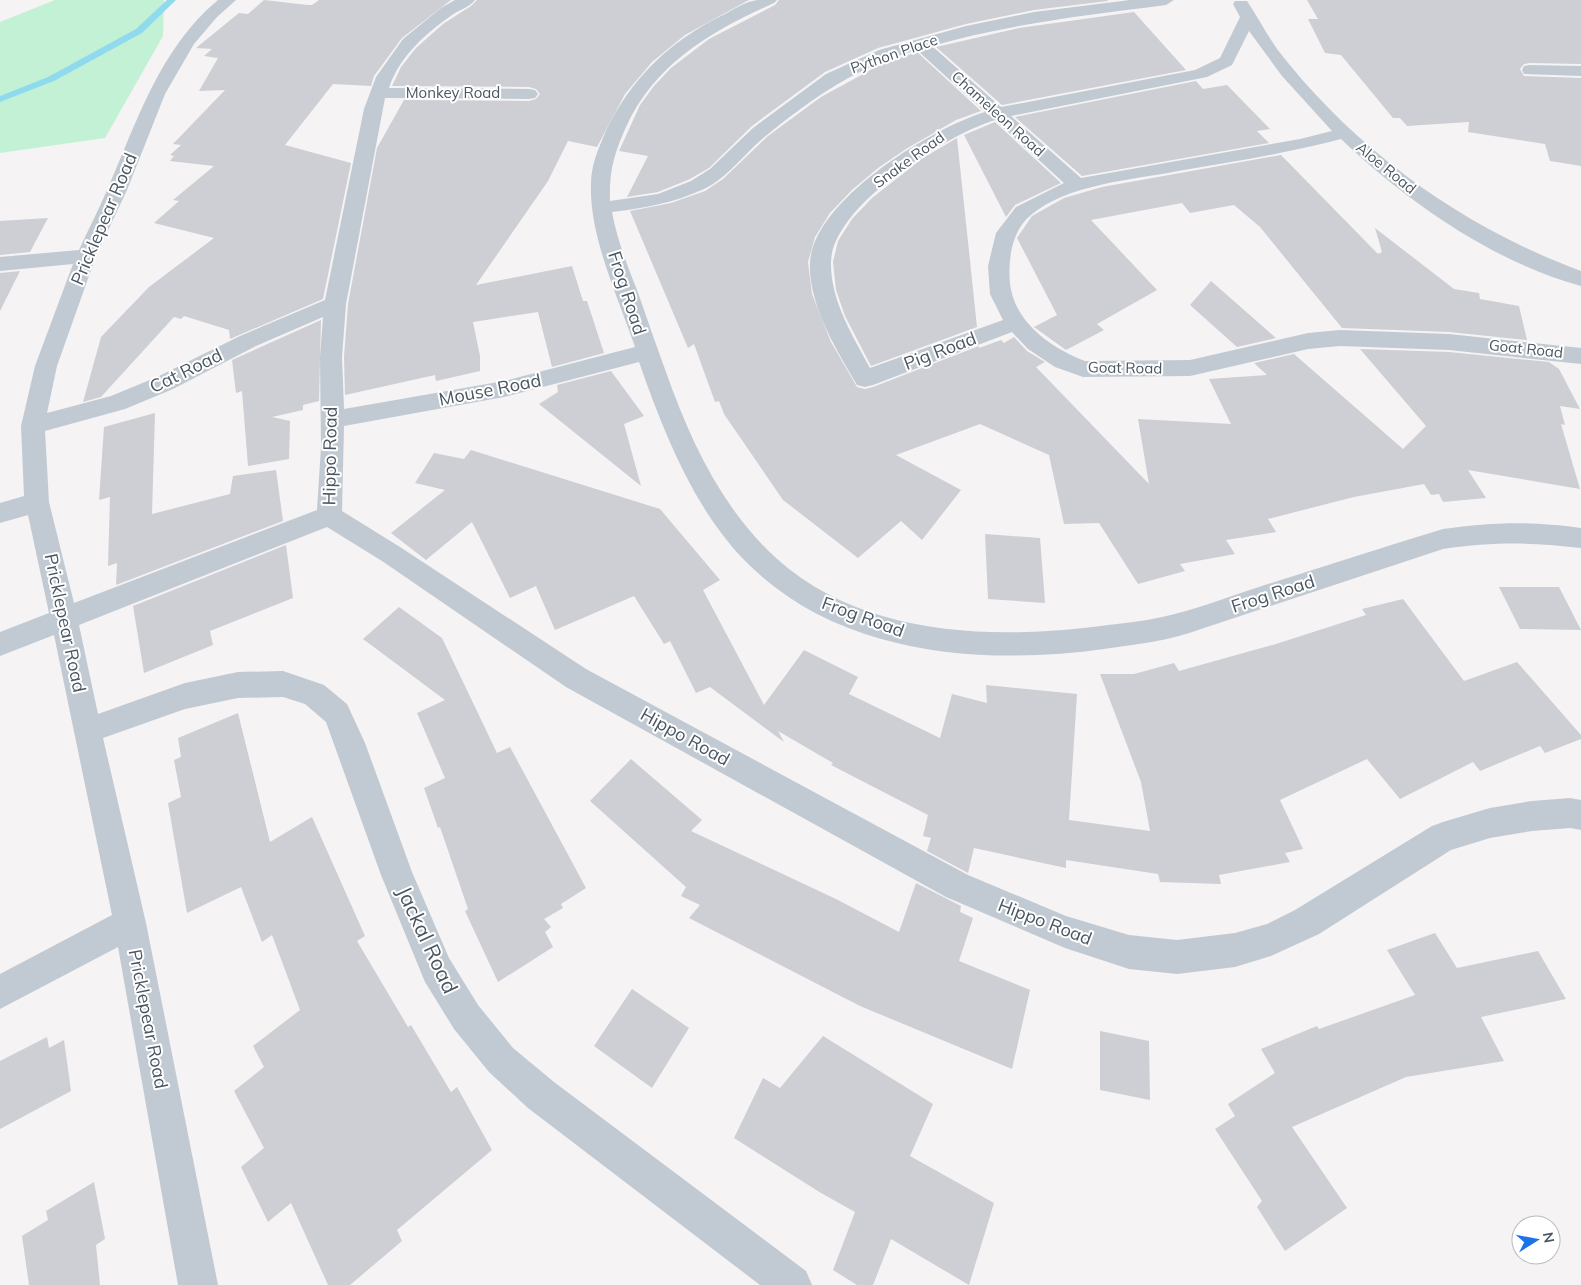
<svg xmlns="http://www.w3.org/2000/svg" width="1581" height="1285" viewBox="0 0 1581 1285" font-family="Mulish,sans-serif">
<rect width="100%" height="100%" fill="#f5f3f3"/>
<path fill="#c3f1d5" d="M 55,0 L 164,0 L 163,36 L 105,138 L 0,153 L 0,22 Z"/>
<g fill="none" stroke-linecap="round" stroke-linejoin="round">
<path fill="#90daee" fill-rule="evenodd" d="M 167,0 L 176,0 L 142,33 L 54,81 L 0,102 L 0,96 L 48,77 L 136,29 Z"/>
</g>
<path fill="#cdcfd5" d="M 264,0 L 308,5 L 312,5 L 319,0 L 451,0 L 402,38 L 374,76 L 371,86 L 333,84 L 285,145 L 351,163 L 323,299 L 230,339 L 229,330 L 184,316 L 181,319 L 174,317 L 101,397 L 83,402 L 101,337 L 149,287 L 214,238 L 154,223 L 179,201 L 173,200 L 214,166 L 170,161 L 174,156 L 170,155 L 181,145 L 173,144 L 225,90 L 199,91 L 218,58 L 204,56 L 212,49 L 196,48 L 239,13 L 248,14 Z
M 477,0 L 749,0 L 685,35 L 652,62 L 625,94 L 597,147 L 568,141 L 548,181 L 476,285 L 572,266 L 583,301 L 587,301 L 604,353 L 552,367 L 538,312 L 473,322 L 480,356 L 480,371 L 436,381 L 435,375 L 345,395 L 344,357 L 348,304 L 377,148 L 404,100 L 529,101 L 536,99 L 540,94 L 536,89 L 529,87 L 392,86 L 401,67 L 416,48 L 443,24 L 471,6 Z
M 779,0 L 1107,0 L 1108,1 L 1034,10 L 966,24 L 878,48 L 825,72 L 752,126 L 709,168 L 690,179 L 658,192 L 627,197 L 648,156 L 619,151 L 640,105 L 654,86 L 671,68 L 709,39 L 775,5 Z
M 1307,0 L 1581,0 L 1581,64 L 1530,63 L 1524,64 L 1520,69 L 1524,76 L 1581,78 L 1581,166 L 1550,161 L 1545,144 L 1468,132 L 1469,122 L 1407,126 L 1400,118 L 1393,118 L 1341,55 L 1325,53 L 1308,19 L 1318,19 Z
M 1134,12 L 1186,70 L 1002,105 L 936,47 L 1019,28 Z
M 917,52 L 981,111 L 956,120 L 906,149 L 878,168 L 852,190 L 830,213 L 815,237 L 808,262 L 812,294 L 831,342 L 857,387 L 865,389 L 873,387 L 979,346 L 979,348 L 1001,340 L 1004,343 L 1014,337 L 1027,351 L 1045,362 L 1036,367 L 1149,484 L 1138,419 L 1231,424 L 1209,379 L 1267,375 L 1254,363 L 1294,354 L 1403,449 L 1426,426 L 1360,349 L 1449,352 L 1549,362 L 1559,369 L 1580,409 L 1560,406 L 1565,425 L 1561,424 L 1580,489 L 1468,470 L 1486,498 L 1443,502 L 1439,494 L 1431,495 L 1424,484 L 1354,497 L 1268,519 L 1276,532 L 1226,540 L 1235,554 L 1180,564 L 1185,571 L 1138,584 L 1099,523 L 1064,524 L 1049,455 L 980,424 L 896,455 L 961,490 L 922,540 L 901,521 L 858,558 L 783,500 L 724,414 L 719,401 L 715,402 L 694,344 L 688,348 L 630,211 L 671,203 L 705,191 L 723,179 L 768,136 L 821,97 L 876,67 Z
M 1196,81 L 1203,89 L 1227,85 L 1270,129 L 1257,131 L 1269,143 L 1082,176 L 1015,117 Z
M 995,122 L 1061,183 L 1015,205 L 1006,217 L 964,135 Z
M 957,138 L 977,327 L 871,366 L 845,316 L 836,290 L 833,262 L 838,241 L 852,219 L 872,198 L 923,158 Z
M 1281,155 L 1378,254 L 1382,252 L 1375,228 L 1454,289 L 1479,293 L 1480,299 L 1519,306 L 1527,340 L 1449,332 L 1342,328 L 1260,227 L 1234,205 L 1190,213 L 1182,203 L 1091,220 L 1157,290 L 1097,324 L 1104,330 L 1066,350 L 1034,327 L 1057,315 L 1017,238 L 1032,216 L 1064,198 L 1102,187 Z
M 48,218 L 30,252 L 0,255 L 0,221 Z
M 20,271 L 0,311 L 0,273 Z
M 1211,281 L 1276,338 L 1237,347 L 1190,305 Z
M 321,320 L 319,401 L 303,405 L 303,410 L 272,417 L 290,421 L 289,459 L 248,466 L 242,391 L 236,393 L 232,360 Z
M 611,371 L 644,416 L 624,424 L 641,486 L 539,404 L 558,392 L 557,385 Z
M 155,413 L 152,514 L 230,494 L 233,476 L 276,470 L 283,521 L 116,585 L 117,563 L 108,566 L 110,497 L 99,500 L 104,427 Z
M 471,450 L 660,509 L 720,580 L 703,590 L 764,705 L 804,650 L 858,677 L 849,694 L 940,738 L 952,694 L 987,703 L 986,685 L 1077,694 L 1069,820 L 1150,831 L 1141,782 L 1100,674 L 1134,674 L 1174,663 L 1179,671 L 1276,644 L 1366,615 L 1362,609 L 1403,599 L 1464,681 L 1517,662 L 1581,735 L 1581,739 L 1545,753 L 1540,746 L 1480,771 L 1473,762 L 1400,799 L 1367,759 L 1280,800 L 1303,849 L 1285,853 L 1290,862 L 1219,875 L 1221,884 L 1160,882 L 1158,874 L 1066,860 L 1066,868 L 974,848 L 968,873 L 927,851 L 931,838 L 923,836 L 928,815 L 831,765 L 833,763 L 778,731 L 784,742 L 710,687 L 696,693 L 670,641 L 664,644 L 634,596 L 555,630 L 536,586 L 510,598 L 472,522 L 426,560 L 391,533 L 445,490 L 415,483 L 434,453 L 464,459 Z
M 985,534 L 1040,538 L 1045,603 L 988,599 Z
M 286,545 L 293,598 L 210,631 L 213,645 L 144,673 L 133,606 Z
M 1499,587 L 1559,587 L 1581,630 L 1520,629 Z
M 399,607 L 442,638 L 497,753 L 510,747 L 586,888 L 561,904 L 563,908 L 544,919 L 551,927 L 545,932 L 553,947 L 498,982 L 465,911 L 468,909 L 440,827 L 438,828 L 424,788 L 445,778 L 417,713 L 445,700 L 363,639 Z
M 238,713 L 270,842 L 312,817 L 365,936 L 357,941 L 408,1027 L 411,1025 L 451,1092 L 457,1087 L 492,1150 L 397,1230 L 402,1241 L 350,1285 L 328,1285 L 291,1203 L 268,1222 L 241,1167 L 264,1148 L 234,1091 L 264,1067 L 253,1046 L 300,1010 L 272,935 L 262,942 L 241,887 L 187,913 L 168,803 L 181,797 L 174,760 L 181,757 L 178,738 Z
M 631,759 L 702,820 L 691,831 L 836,899 L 899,932 L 916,883 L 961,906 L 960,912 L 973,918 L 959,961 L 1030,990 L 1012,1069 L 860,1006 L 689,918 L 700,905 L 681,896 L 686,887 L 590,801 Z
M 1435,933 L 1457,968 L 1538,951 L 1566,999 L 1481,1017 L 1504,1061 L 1406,1077 L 1292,1127 L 1347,1208 L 1285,1251 L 1257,1207 L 1262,1201 L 1215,1129 L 1235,1116 L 1228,1104 L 1275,1073 L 1261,1049 L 1317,1026 L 1319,1029 L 1415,995 L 1387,950 Z
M 632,989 L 689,1028 L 652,1088 L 594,1046 Z
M 1100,1031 L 1149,1041 L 1150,1100 L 1100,1090 Z
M 823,1036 L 933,1104 L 910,1156 L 994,1203 L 969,1285 L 891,1239 L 873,1285 L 857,1285 L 833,1270 L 855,1212 L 821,1193 L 734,1138 L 763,1078 L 780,1088 Z
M 47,1037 L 49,1048 L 64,1040 L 71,1091 L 0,1129 L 0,1061 Z
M 94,1182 L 105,1239 L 96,1245 L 100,1285 L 29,1285 L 22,1236 L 48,1220 L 46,1211 Z"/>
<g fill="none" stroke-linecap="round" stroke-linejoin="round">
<path fill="#c1cad2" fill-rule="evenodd" d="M 218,0 L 236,0 L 217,17 L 194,44 L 165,94 L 127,190 L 96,256 L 57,366 L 47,413 L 111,396 L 157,377 L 240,336 L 325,300 L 364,109 L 376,77 L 403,39 L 441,8 L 455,0 L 475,0 C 470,7 459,10 452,15 C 426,33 399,57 389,88 L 529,89 L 535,90 L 538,94 L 535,98 L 529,99 L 385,98 L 346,304 L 342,357 L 344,409 L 504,381 L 635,347 C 618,297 589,236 591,184 C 591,165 598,150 605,133 C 630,79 670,41 723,15 C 733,10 746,1 758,0 C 764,0 771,0 777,0 L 774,3 C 713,30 655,63 626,127 C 614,154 609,171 610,201 L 658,194 L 691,181 L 710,169 L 753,128 L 826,74 L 879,50 L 966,26 L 1034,12 L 1130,0 L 1174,0 L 1166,5 C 1087,15 1009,24 932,46 L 1001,107 L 1195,70 L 1220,58 L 1240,17 L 1233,4 L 1235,1 L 1247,1 C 1257,16 1266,33 1277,49 C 1355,150 1462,227 1581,271 L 1581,286 C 1493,262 1406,201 1341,139 C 1287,153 1233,162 1178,171 C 1132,180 1068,184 1031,215 C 1011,231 1008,260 1010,284 C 1015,323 1051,348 1085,361 L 1190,360 L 1308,333 L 1340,330 L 1449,334 L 1581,348 L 1581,364 L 1449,350 L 1340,346 L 1308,349 L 1190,376 L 1083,377 L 1055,367 L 1028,349 L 1012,332 L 873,385 L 865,387 L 857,385 C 836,349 808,304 810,262 C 814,200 932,128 985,112 L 917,50 C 857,67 815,96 767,135 C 745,152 729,177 704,189 C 674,203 644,208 612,212 C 617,239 627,265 637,290 C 647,318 656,345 666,372 C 690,440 722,509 776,558 C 864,638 998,640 1108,625 C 1126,623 1144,621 1162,617 C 1194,610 1225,598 1256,588 C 1318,568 1381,548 1443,529 C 1494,522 1530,521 1581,528 L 1581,548 C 1529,542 1494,542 1443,549 L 1186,634 C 1159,642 1132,645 1104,649 C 988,665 851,656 759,574 C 698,521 665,436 639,362 L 504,397 L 344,426 L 342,511 L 400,547 L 586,669 L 968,875 L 1066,916 L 1129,935 L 1177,940 L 1235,933 L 1267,924 L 1295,910 L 1432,826 L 1443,822 L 1490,808 L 1532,801 L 1570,798 L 1581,800 L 1581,830 L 1570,828 L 1532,831 L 1490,838 L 1451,850 L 1319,934 L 1271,956 L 1235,967 L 1177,974 L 1129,969 L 1065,948 L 946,897 L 566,687 L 382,561 L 327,527 L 79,625 L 98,714 L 185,683 L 238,672 L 283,671 L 324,685 L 347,704 L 365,743 L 412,872 L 449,958 L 478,1005 L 513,1048 L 554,1082 L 806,1271 L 812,1285 L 760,1285 L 528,1108 L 489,1072 L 454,1029 L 425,982 L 381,875 L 326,722 L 305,704 L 283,697 L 238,698 L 185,709 L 103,738 L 146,923 L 218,1285 L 178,1285 L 118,947 L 0,1009 L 0,974 L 112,915 L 54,635 L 0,656 L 0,632 L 49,613 L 28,515 L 0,523 L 0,503 L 24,496 L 21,426 L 35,366 L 73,264 L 0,271 L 0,257 L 79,250 C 88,230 99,209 108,188 C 137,121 160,48 218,0 ZM 1249,31 L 1282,76 L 1332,131 L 1300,139 L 1081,178 L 1011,116 L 1207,77 L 1232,65 ZM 995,120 L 1064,183 L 1016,207 L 996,233 L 988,266 L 990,294 L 1003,320 L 870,368 C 853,336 830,300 831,262 C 832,206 946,135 995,120 ZM 323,317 L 320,357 L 321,447 L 317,510 L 74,603 L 49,502 L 45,431 L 125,409 L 173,389 L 256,346 Z
M 1530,65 L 1581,66 L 1581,76 L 1524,74 L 1522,70 L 1524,66 Z"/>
</g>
<g text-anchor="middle" stroke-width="4" stroke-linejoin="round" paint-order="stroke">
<g font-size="15" fill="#4a5661" stroke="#fff">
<text transform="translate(894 54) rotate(-19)" y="5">Python Place</text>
<text x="453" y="98">Monkey Road</text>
<text transform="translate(998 114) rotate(42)" y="5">Chameleon Road</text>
<text transform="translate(909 160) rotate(-36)" y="5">Snake Road</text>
<text transform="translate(1386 168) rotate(39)" y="5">Aloe Road</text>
<text transform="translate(1526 349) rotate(6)" y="5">Goat Road</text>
<text transform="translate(1125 368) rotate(1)" y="5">Goat Road</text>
</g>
<g font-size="18" fill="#4a5661" stroke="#fff">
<text transform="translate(104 219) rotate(-67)" y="6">Pricklepear Road</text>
<text transform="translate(627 293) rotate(72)" y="6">Frog Road</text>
<text transform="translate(940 351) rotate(-21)" y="6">Pig Road</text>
<text transform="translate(186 371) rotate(-26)" y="6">Cat Road</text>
<text transform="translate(490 390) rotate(-11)" y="6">Mouse Road</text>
<text transform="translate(330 456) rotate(-89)" y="6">Hippo Road</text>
<text transform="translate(1273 594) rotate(-18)" y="6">Frog Road</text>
<text transform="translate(863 617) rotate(20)" y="6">Frog Road</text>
<text transform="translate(65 623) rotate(78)" y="6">Pricklepear Road</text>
<text transform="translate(685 737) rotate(29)" y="6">Hippo Road</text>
<text transform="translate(1045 922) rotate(21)" y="6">Hippo Road</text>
<text transform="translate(148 1019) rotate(79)" y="6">Pricklepear Road</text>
</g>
<g font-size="21" fill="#4a5661" stroke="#fff">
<text transform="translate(427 940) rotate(65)" y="7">Jackal Road</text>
</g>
</g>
<g transform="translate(1536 1240) rotate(79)"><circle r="24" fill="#ffffff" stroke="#b7bbc0"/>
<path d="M0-4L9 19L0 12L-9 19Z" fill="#1a73e8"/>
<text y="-8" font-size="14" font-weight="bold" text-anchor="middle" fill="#4a5661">N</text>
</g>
</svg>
